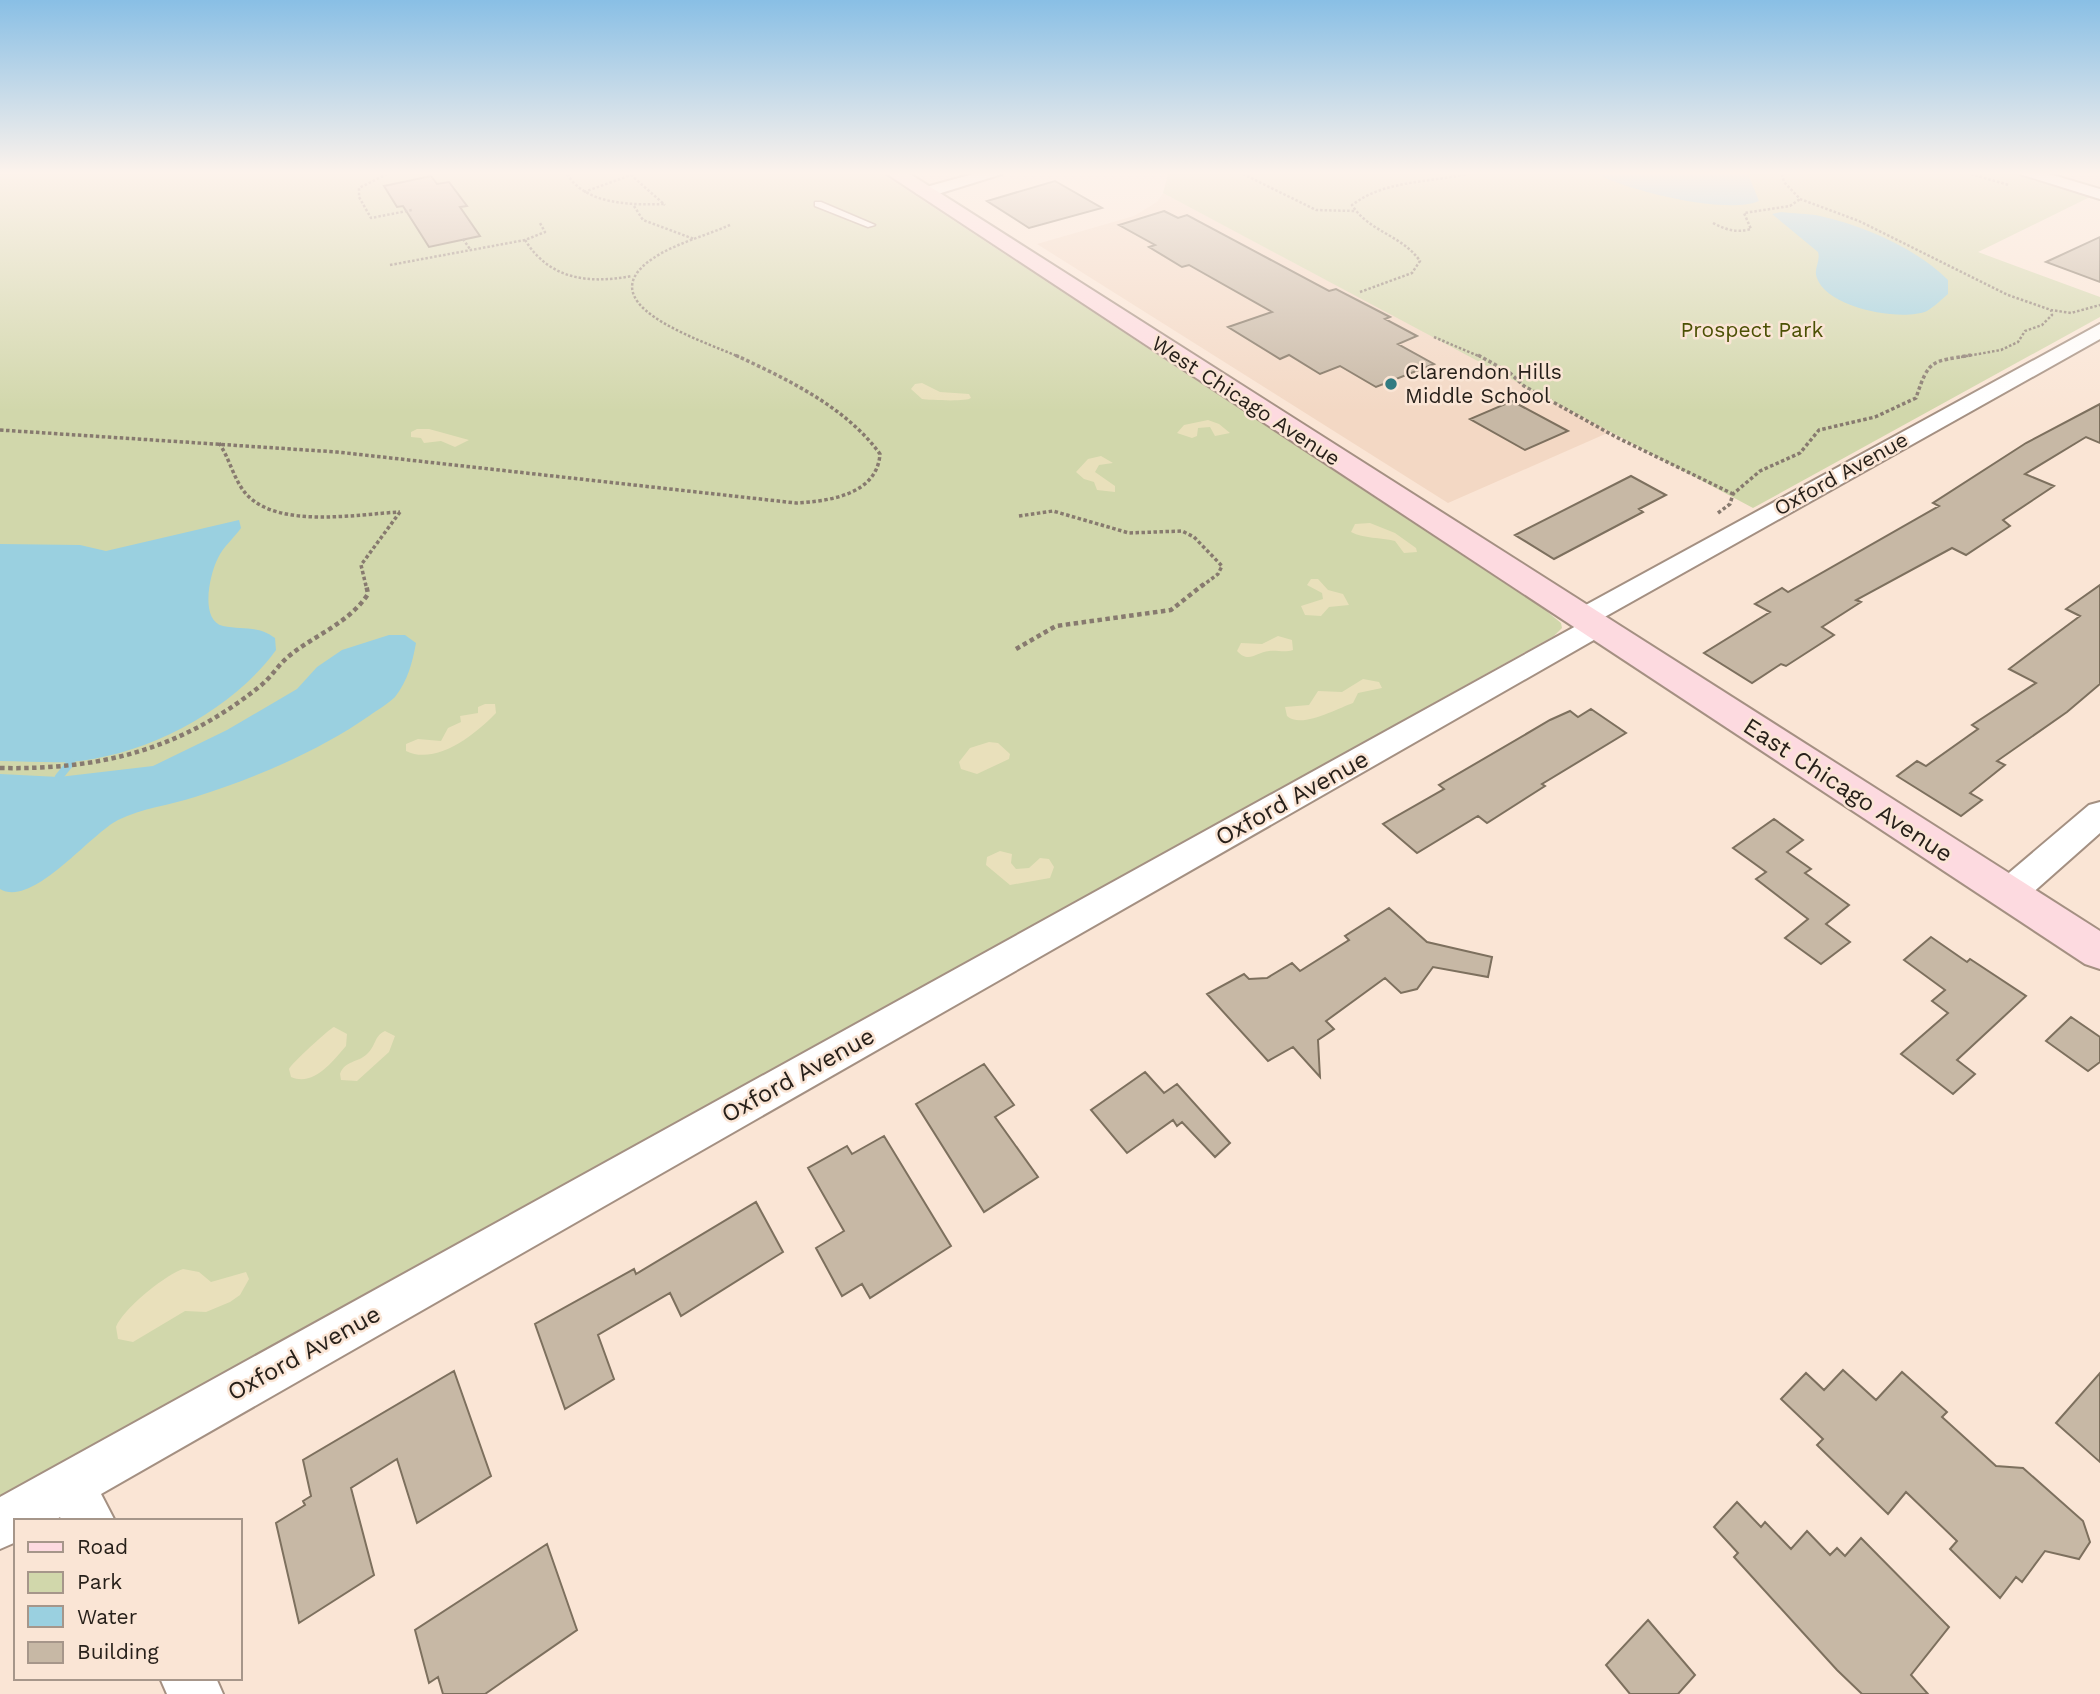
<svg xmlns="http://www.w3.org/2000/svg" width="2100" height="1694" viewBox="0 0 2100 1694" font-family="'Work Sans',sans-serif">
<rect width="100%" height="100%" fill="#fae5d5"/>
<path fill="#f3d8c4" d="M 1163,193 L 1612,431 L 1448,503 L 1037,244 L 1134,216 L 1157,202 Z"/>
<path fill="#d1d7ab" d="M 0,174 L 883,174 L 1544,609 L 1561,623 L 1562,628 L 1554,636 L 0,1503 Z
M 1168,174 L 2017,174 L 2094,195 L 1978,252 L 2100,297 L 2100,317 L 1753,508 L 1163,193 Z"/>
<path fill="#e9e0bb" d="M 922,383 L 940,392 L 969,394 L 971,398 C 966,402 930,400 922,399 L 911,389 L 915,384 Z
M 1208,420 L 1219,424 L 1230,433 L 1215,436 L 1210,427 L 1198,428 L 1197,436 L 1192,438 L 1177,433 L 1184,425 Z
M 417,429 L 429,429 L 469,440 L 455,447 L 441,441 L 424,443 L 421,438 L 411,437 L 411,432 Z
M 1101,456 L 1113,463 L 1099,465 L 1095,472 L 1115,486 L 1115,492 L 1097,490 L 1094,482 L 1084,479 L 1076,472 L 1088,459 Z
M 1370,523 L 1395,533 L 1416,548 L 1417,552 L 1404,553 L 1395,541 C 1380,537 1364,539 1351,532 L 1355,524 Z
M 1311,579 L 1318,579 L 1328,590 L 1343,594 L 1349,605 L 1329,607 L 1321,616 L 1305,615 L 1301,606 L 1323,599 L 1322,593 L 1307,585 Z
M 1278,636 L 1292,640 L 1293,650 C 1284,653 1278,650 1269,651 C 1256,652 1249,664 1237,651 L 1241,643 L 1262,644 Z
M 1363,679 L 1379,682 L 1382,688 L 1358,693 L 1353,703 C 1336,709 1301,729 1287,716 L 1285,707 L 1309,705 L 1318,691 L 1342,692 Z
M 485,704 L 495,704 L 496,713 C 476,734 436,766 406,751 L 406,744 L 418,739 L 441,741 L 448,728 L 461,722 L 460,716 L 478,713 L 478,707 Z
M 989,742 L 998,743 L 1010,754 L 1009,759 L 977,774 L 961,769 L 959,762 L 970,748 Z
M 1000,851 L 1012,854 L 1011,863 L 1016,869 L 1029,868 L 1040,858 L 1049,859 L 1054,867 L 1050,878 L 1010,885 L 986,865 L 987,857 Z
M 334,1027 L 347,1034 L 346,1046 C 333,1061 314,1087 291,1077 L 289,1069 C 291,1064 330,1028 334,1027 Z
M 385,1031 L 395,1036 L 389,1052 L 357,1081 L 341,1080 L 340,1074 C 345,1060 358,1063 367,1054 C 376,1046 374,1036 385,1031 Z
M 183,1269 L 199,1272 L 211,1282 L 246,1272 L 249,1279 L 240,1295 L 230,1302 L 206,1312 L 185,1311 L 133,1342 L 118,1339 L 116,1327 C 123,1309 165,1275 183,1269 Z"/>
<path fill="#9ad0e0" d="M 1597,174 L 1748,174 L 1759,201 C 1726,215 1629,191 1597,174 Z
M 1781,212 C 1794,214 1807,213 1820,216 C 1864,226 1916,248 1948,280 L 1948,294 C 1942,299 1934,307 1927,311 C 1901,322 1827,308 1817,278 C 1813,269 1821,261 1818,252 L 1772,214 Z
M 239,520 L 241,528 C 234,538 223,547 218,558 C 210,573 199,620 223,626 C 242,630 258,625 275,638 L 276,650 C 232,711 145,756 70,762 C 47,763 23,761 0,761 L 0,544 L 80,545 L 106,551 Z
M 389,635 L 405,635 L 416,643 C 412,664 408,680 395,697 C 388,704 377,710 369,716 C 317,752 255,778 195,797 C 171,805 142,808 118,820 C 89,835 33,908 0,889 L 0,774 L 59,777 L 153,766 L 227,730 L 297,689 L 317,667 L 342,650 Z"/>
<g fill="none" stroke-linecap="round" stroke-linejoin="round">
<path stroke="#9ad0e0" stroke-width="8" d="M 59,777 L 71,762"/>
</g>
<path fill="#c7b8a5" stroke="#7d705e" stroke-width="2" d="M 431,176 L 437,184 L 449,182 L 467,206 L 460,207 L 480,236 L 429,247 L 403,206 L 397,207 L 384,186 Z
M 1055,181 L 1102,208 L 1029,228 L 987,201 Z
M 1164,211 L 1178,218 L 1187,215 L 1329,291 L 1336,289 L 1390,317 L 1385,319 L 1417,336 L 1398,344 L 1434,364 L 1376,387 L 1340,366 L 1320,374 L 1289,355 L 1280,359 L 1228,327 L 1272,312 L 1189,265 L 1182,267 L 1149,247 L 1155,245 L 1119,225 Z
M 2100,237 L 2100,282 L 2046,262 Z
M 1512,401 L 1568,431 L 1525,450 L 1470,419 Z
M 2100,404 L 2100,443 L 2086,437 L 2025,474 L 2054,486 L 2003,520 L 2010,526 L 1966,555 L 1952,548 L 1856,600 L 1861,602 L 1822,627 L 1834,635 L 1786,666 L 1781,664 L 1752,683 L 1704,653 L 1770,612 L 1755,604 L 1782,588 L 1788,592 L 1939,506 L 1933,503 L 2026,443 Z
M 1631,476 L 1666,495 L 1639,509 L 1643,512 L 1554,559 L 1515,535 Z
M 2100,585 L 2100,684 L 2067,712 L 1997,761 L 2005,765 L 1970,793 L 1982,800 L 1961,816 L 1897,776 L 1917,761 L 1926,766 L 1978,729 L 1972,725 L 2036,683 L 2009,669 L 2080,616 L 2066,609 Z
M 1591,709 L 1626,733 L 1542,784 L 1545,786 L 1487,823 L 1478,816 L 1417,853 L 1383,824 L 1444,789 L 1439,785 L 1550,720 L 1570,711 L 1578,717 Z
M 1774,819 L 1803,840 L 1787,852 L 1811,869 L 1805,873 L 1849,905 L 1826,924 L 1850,942 L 1821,964 L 1785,938 L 1808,919 L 1756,879 L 1766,872 L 1733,848 Z
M 1389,908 L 1427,942 L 1492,957 L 1488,977 L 1433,967 L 1417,989 L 1401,993 L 1385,978 L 1326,1021 L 1334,1029 L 1318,1040 L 1320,1077 L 1293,1047 L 1268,1061 L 1207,994 L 1244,974 L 1249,979 L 1267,978 L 1292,963 L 1300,971 L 1349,940 L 1345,936 Z
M 1931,937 L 1967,962 L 1970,959 L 2026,996 L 1957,1060 L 1975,1074 L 1953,1094 L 1901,1054 L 1948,1013 L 1932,1001 L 1945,990 L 1904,960 Z
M 2071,1017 L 2100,1037 L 2100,1062 L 2088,1071 L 2046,1041 Z
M 984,1064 L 1014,1105 L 995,1117 L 1038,1177 L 984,1212 L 916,1104 Z
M 1145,1072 L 1164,1093 L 1177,1084 L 1230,1143 L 1215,1157 L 1182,1122 L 1177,1126 L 1173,1120 L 1127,1153 L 1091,1110 Z
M 884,1136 L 951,1246 L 870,1298 L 862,1284 L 842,1296 L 816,1248 L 844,1231 L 808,1168 L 847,1146 L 852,1154 Z
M 756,1202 L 783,1252 L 681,1316 L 670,1293 L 598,1335 L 614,1379 L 565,1409 L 535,1324 L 634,1269 L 636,1274 Z
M 1843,1370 L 1876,1400 L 1902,1372 L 1947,1412 L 1942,1417 L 1996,1466 L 2023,1468 L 2083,1521 L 2090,1542 L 2079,1559 L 2045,1551 L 2022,1582 L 2016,1577 L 2000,1598 L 1950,1549 L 1957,1541 L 1906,1492 L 1888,1514 L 1817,1445 L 1823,1439 L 1781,1399 L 1806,1373 L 1824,1390 Z
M 454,1371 L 491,1476 L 417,1523 L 397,1459 L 351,1488 L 374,1575 L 299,1623 L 276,1523 L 305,1505 L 303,1501 L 311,1496 L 303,1460 Z
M 2100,1373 L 2100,1462 L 2056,1423 Z
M 1737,1502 L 1761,1527 L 1765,1522 L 1791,1549 L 1807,1531 L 1830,1555 L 1837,1548 L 1845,1556 L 1861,1538 L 1949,1627 L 1911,1675 L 1928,1694 L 1862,1694 L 1837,1670 L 1734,1557 L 1738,1553 L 1714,1527 Z
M 547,1544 L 577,1630 L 485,1694 L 443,1694 L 438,1677 L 429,1683 L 415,1630 Z
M 1648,1620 L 1695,1675 L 1678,1694 L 1630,1694 L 1606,1665 Z"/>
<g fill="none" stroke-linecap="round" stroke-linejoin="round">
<g stroke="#a49082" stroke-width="3">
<path id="service" d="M 815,202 L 821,202 L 875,225 L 868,227 L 815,206 Z"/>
</g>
<g stroke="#a49082" stroke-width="4">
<path id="minor" d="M 973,174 L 1002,174 L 925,198 L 916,193 L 919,189 Z
M 2020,174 L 2049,174 L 2100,189 L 2100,199 Z
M 2100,324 L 2100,339 L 1601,619 L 1610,627 L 1606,633 L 101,1494 L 115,1521 L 62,1521 L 60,1517 L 54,1521 L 16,1521 L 16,1542 L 0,1549 L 0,1497 L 1578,625 L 1569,618 L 1573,612 Z
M 2100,802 L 2100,833 L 2021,903 L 2009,907 L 1997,903 L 1992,893 L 1997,883 L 2089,805 Z
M 160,1678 L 216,1678 L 223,1694 L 167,1694 Z"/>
</g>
<g stroke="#a49082" stroke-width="4">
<path id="secondary" d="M 887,174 L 910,174 L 2100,931 L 2100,969 L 2085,964 Z"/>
</g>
<path stroke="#877a6f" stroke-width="2.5" stroke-dasharray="2.5 2" stroke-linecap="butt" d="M 387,174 L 359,188 L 359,197 L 371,218 L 412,210
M 567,174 C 586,205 631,205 664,204
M 1243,174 L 1316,210 L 1355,211
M 1782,174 L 1784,182 L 1800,199 L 1859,221 L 2008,295 L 2051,310 L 2071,313 L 2100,305
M 1971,174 L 2009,185
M 584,192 L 631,175 L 665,205
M 634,206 L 643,220 L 694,239
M 1713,223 C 1726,230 1737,233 1751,229 L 1744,213 L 1790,206 L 1800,199
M 730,225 C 707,235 681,242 660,254 C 577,302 702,340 739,357
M 463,239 L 470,249
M 525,240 C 550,280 589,284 632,276
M 390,265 L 525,240 L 545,232 L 540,223
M 1360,292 L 1412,273 L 1420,261 C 1402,235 1369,232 1352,205 C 1385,180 1427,183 1466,174
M 1434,337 L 1481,357
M 1961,357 L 2001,350 L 2018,342 L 2025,331 L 2042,325 L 2052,315 L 2051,310"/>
<path stroke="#877a6f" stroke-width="3.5" stroke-dasharray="3.5 2.5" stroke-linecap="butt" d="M 1478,355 L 1510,373 L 1524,386 L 1616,437 L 1733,494
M 0,430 L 337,452 L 796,503 C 829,501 877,495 880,454 C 846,407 787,379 735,355
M 219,443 C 230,459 234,481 247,495 C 280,529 357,514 400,512
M 1718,513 L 1730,504 L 1733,494 L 1760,471 L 1800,453 L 1819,430 L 1875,417 L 1916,398 C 1929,358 1932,362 1971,355
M 1019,516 L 1053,511 L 1129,533 L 1182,531 L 1194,537 L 1222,566 L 1218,574 L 1202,586
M 366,586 L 361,565 L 400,512"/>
<path stroke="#877a6f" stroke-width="4.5" stroke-dasharray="4.5 3.5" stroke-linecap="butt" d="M 1016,649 L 1056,626 L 1171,610 L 1204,584
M 0,768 C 100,770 180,750 259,687 C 271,678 278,665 289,656 C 316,634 348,624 368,594 L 366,584"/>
<use href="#service" fill="#fff" fill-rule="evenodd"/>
<use href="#minor" fill="#fff" fill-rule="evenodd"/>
<use href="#secondary" fill="#fddae0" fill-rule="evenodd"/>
</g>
<linearGradient id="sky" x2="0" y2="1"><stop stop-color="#89bfe5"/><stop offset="0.42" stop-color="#fdf3ec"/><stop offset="1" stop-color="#fdf3ec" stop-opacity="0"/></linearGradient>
<rect width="2100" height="412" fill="url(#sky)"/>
<circle fill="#327b81" stroke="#fae5d5" stroke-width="2.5" cx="1391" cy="384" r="7"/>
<g text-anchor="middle" stroke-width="5" stroke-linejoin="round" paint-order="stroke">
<g font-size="21" fill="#4b5004" stroke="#fae5d5">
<text x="1752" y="337">Prospect Park</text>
</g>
<g font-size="21" fill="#27201a" stroke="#fae5d5" text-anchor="start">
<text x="1405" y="379">Clarendon Hills<tspan x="1405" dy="24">Middle School</tspan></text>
</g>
<g font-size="21" fill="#27201a" stroke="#fae5d5">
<text transform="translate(1246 401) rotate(33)" y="7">West Chicago Avenue</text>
<text transform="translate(1841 474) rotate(-29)" y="7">Oxford Avenue</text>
</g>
<g font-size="24" fill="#27201a" stroke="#fae5d5">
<text transform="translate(1848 790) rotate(33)" y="8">East Chicago Avenue</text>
<text transform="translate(1292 798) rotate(-29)" y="8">Oxford Avenue</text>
<text transform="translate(798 1075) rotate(-29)" y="8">Oxford Avenue</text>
<text transform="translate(304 1353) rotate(-29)" y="8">Oxford Avenue</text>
</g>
</g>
<rect x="14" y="1519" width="228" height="161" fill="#fae5d5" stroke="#a6968a" stroke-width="2"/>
<rect x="28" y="1542" width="35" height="10" fill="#fddae0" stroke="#a6968a" stroke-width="2"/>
<text x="77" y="1554" font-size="21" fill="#27201a">Road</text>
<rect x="28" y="1572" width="35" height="21" fill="#d1d7ab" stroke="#a6968a" stroke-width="2"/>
<text x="77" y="1589" font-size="21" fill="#27201a">Park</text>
<rect x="28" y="1606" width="35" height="21" fill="#9ad0e0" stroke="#a6968a" stroke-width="2"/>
<text x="77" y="1624" font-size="21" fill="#27201a">Water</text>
<rect x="28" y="1642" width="35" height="21" fill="#c7b8a5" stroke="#a6968a" stroke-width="2"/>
<text x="77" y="1659" font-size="21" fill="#27201a">Building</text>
</svg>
